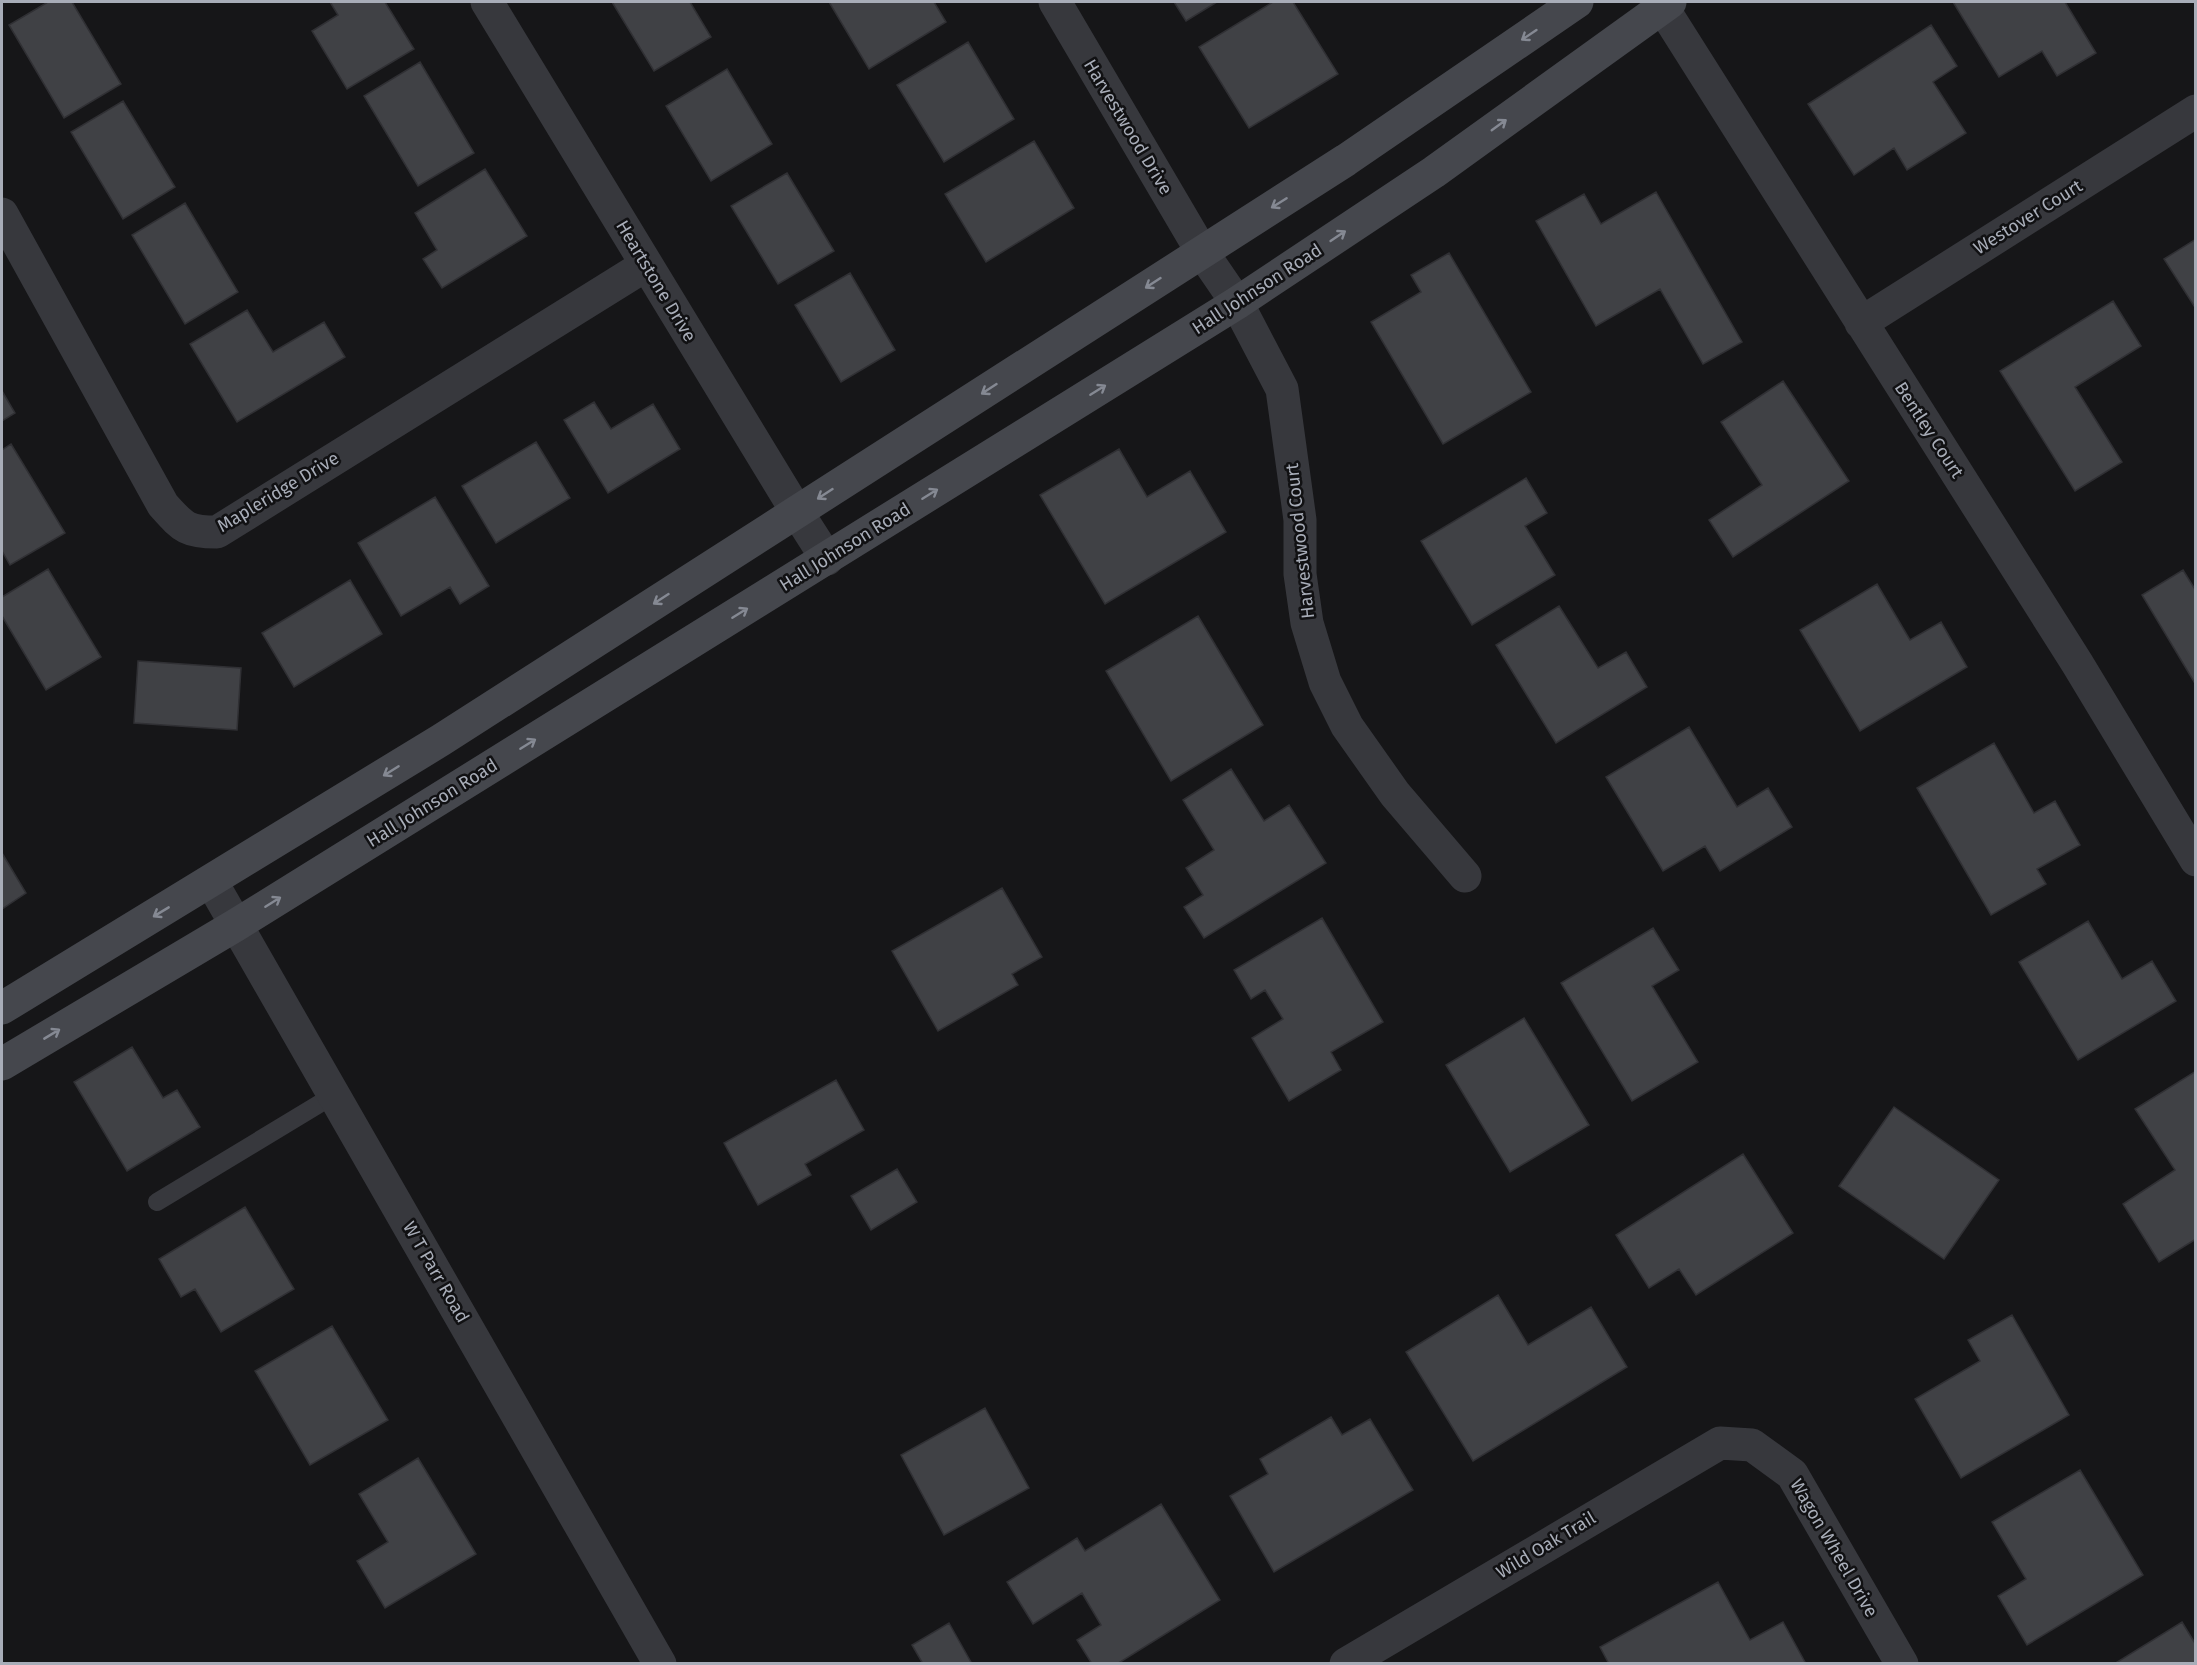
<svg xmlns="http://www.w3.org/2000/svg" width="2197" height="1665" viewBox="0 0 2197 1665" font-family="'Fira Sans',sans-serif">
<rect width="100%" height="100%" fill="#161618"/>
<path fill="#404145" stroke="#303034" stroke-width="1.5" d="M 48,2 L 72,2 L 121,84 L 64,118 L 9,25 Z
M 330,2 L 385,2 L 414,49 L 347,89 L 312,31 L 338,15 Z
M 612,2 L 690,2 L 711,37 L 654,71 Z
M 829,2 L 934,2 L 946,22 L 869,69 Z
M 1174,2 L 1217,2 L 1186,21 Z
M 1273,2 L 1293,2 L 1338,74 L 1249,128 L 1199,47 Z
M 1953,2 L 2065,2 L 2096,53 L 2057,76 L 2042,51 L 1999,77 Z
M 1931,25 L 1957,66 L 1933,82 L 1966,133 L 1907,170 L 1894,148 L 1854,175 L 1808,104 Z
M 968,42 L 1014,119 L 944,162 L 897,85 Z
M 420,62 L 474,153 L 418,186 L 364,96 Z
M 727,69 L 772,144 L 711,181 L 666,106 Z
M 123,101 L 175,187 L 123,219 L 71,132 Z
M 1034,141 L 1074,208 L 986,262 L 945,194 Z
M 485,169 L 527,236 L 442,288 L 423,259 L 437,250 L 415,213 Z
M 787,173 L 834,251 L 778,284 L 731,206 Z
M 1656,192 L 1742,342 L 1703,364 L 1660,289 L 1596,326 L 1536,221 L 1584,194 L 1601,224 Z
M 185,203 L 238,292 L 185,324 L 132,235 Z
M 2196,239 L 2196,309 L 2164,259 Z
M 1449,253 L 1531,392 L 1443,444 L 1371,322 L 1421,292 L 1411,275 Z
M 850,273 L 895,350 L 841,382 L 795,305 Z
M 2113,301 L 2141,346 L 2075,387 L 2122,462 L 2075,491 L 2000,371 Z
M 247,310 L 273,352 L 324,322 L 345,357 L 237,422 L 190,344 Z
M 1783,381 L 1849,481 L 1733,557 L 1709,520 L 1762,485 L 1721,422 Z
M 2,391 L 15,413 L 2,421 Z
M 594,402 L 611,429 L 653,404 L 680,449 L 608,493 L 564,420 Z
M 536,442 L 570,498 L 496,543 L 462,486 Z
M 11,444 L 65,533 L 10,565 L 2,551 L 2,450 Z
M 1119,449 L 1147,497 L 1190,471 L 1226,532 L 1105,604 L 1040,495 Z
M 1526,478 L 1547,513 L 1525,526 L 1555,575 L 1472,625 L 1421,541 Z
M 435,497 L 489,586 L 460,604 L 450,587 L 401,616 L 358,543 Z
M 48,569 L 101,657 L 46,690 L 2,616 L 2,597 Z
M 2183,570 L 2196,591 L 2196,685 L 2142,595 Z
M 350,580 L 382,634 L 294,687 L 262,633 Z
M 1877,584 L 1910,640 L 1941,622 L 1967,667 L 1860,731 L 1800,630 Z
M 1559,606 L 1598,668 L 1626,652 L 1647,687 L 1556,743 L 1496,645 Z
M 1198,616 L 1263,725 L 1171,781 L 1106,671 Z
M 138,661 L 241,668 L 237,730 L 134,723 Z
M 1689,727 L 1737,807 L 1768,788 L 1792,827 L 1720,871 L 1705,846 L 1663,871 L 1606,777 Z
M 1994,743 L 2034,813 L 2055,801 L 2080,845 L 2037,869 L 2046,884 L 1991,915 L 1917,788 Z
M 1231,769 L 1264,821 L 1289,805 L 1326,863 L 1204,938 L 1184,907 L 1203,895 L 1186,868 L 1214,850 L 1183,800 Z
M 2,853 L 26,893 L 2,909 Z
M 1002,888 L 1042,957 L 1012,974 L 1018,985 L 938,1031 L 892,951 Z
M 1322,918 L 1383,1022 L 1331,1052 L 1341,1070 L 1289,1101 L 1252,1038 L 1283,1019 L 1265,990 L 1251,999 L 1234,970 Z
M 2088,921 L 2122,979 L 2152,961 L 2176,1001 L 2078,1060 L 2019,962 Z
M 1653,928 L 1679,970 L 1652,986 L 1698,1062 L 1632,1101 L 1561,983 Z
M 1524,1018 L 1589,1125 L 1510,1172 L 1446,1065 Z
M 132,1047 L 163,1098 L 177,1090 L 200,1127 L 127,1171 L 74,1082 Z
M 2196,1071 L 2196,1239 L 2159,1262 L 2123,1204 L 2175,1170 L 2135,1109 Z
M 836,1080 L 864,1130 L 805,1164 L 811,1175 L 758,1205 L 724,1143 Z
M 1894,1107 L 1999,1180 L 1944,1259 L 1839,1186 Z
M 1743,1154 L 1793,1233 L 1696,1295 L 1679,1269 L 1649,1288 L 1616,1235 Z
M 897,1169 L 917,1202 L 871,1230 L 851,1196 Z
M 245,1207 L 294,1289 L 221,1332 L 195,1289 L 181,1297 L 159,1259 Z
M 1498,1295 L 1528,1345 L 1591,1307 L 1627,1367 L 1473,1461 L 1406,1352 Z
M 2012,1315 L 2069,1415 L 1961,1478 L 1915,1399 L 1980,1361 L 1968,1340 Z
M 332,1326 L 388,1420 L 310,1465 L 255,1371 Z
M 985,1408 L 1029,1488 L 944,1535 L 901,1455 Z
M 1331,1417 L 1342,1435 L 1370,1419 L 1413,1490 L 1274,1572 L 1230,1496 L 1268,1474 L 1260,1459 Z
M 418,1458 L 476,1554 L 385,1608 L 357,1561 L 388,1542 L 359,1494 Z
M 2080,1470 L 2143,1575 L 2027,1645 L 1998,1596 L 2026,1579 L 1992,1522 Z
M 1161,1504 L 1220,1600 L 1117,1664 L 1092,1664 L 1077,1640 L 1101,1625 L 1082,1593 L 1033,1624 L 1007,1582 L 1077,1538 L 1085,1551 Z
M 1718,1582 L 1750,1640 L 1783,1622 L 1806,1664 L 1609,1664 L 1600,1647 Z
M 2182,1622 L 2196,1645 L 2196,1664 L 2114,1664 Z
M 949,1623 L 972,1664 L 923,1664 L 912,1645 Z"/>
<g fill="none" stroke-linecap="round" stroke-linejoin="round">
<path stroke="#37383d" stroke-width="18" d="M 157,1202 L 334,1095"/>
<path stroke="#37383d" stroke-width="33" d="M 487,2 L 797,512 L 827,559
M 1055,2 L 1202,252 L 1237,303 L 1282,389 L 1300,520 L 1300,574 L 1307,623 L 1325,682 L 1347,726 L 1395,794 L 1465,876
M 1659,2 L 2077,663 L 2196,860
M 2,214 L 163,505 C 183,527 186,532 217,532 L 646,265
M 1861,323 L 2196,111
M 211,881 L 660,1664
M 1346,1664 L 1720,1443 L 1752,1445 L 1792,1474 L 1902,1664"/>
<path stroke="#45474d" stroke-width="33" d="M 2,1008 L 441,740 L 1346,160 L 1577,2
M 2,1064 L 236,925 L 1237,303 L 1434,172 L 1670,2"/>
</g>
<defs><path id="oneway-shaft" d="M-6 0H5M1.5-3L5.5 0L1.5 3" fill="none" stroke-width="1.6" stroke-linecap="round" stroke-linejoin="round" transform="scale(1.5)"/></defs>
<g stroke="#858993">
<use href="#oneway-shaft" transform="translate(1529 35) rotate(146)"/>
<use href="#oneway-shaft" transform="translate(1499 125) rotate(-36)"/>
<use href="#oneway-shaft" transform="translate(1279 203) rotate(148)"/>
<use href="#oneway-shaft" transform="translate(1338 236) rotate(-34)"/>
<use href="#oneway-shaft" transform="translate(1153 283) rotate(147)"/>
<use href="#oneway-shaft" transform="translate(989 389) rotate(147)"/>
<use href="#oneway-shaft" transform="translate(1098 390) rotate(-32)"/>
<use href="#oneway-shaft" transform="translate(825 494) rotate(147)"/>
<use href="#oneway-shaft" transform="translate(930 494) rotate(-32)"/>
<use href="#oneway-shaft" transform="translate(661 599) rotate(147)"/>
<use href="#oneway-shaft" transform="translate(740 613) rotate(-32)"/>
<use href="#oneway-shaft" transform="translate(528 744) rotate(-32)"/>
<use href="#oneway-shaft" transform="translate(391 771) rotate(148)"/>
<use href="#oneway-shaft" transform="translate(273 902) rotate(-32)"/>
<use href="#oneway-shaft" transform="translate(161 912) rotate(149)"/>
<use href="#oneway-shaft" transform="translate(52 1034) rotate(-31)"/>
</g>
<g text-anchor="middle" stroke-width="5" stroke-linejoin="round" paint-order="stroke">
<g font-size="18" fill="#a8adb8" stroke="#111113">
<text transform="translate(1128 127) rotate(59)" y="6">Harvestwood Drive</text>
<text transform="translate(2028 217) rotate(-32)" y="6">Westover Court</text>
<text transform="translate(656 281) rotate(59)" y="6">Heartstone Drive</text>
<text transform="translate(1257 289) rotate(-33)" y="6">Hall Johnson Road</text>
<text transform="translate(1929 430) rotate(57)" y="6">Bentley Court</text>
<text transform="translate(278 492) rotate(-31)" y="6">Mapleridge Drive</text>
<text transform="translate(1300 541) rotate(-96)" y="6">Harvestwood Court</text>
<text transform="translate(845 547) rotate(-32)" y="6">Hall Johnson Road</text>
<text transform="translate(432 803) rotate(-32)" y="6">Hall Johnson Road</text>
<text transform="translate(436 1272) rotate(60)" y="6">W T Parr Road</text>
<text transform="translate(1546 1545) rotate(-31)" y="6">Wild Oak Trail</text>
<text transform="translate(1834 1548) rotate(60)" y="6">Wagon Wheel Drive</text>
</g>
</g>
<rect width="2197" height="1665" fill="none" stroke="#a8adb8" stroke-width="6"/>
</svg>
